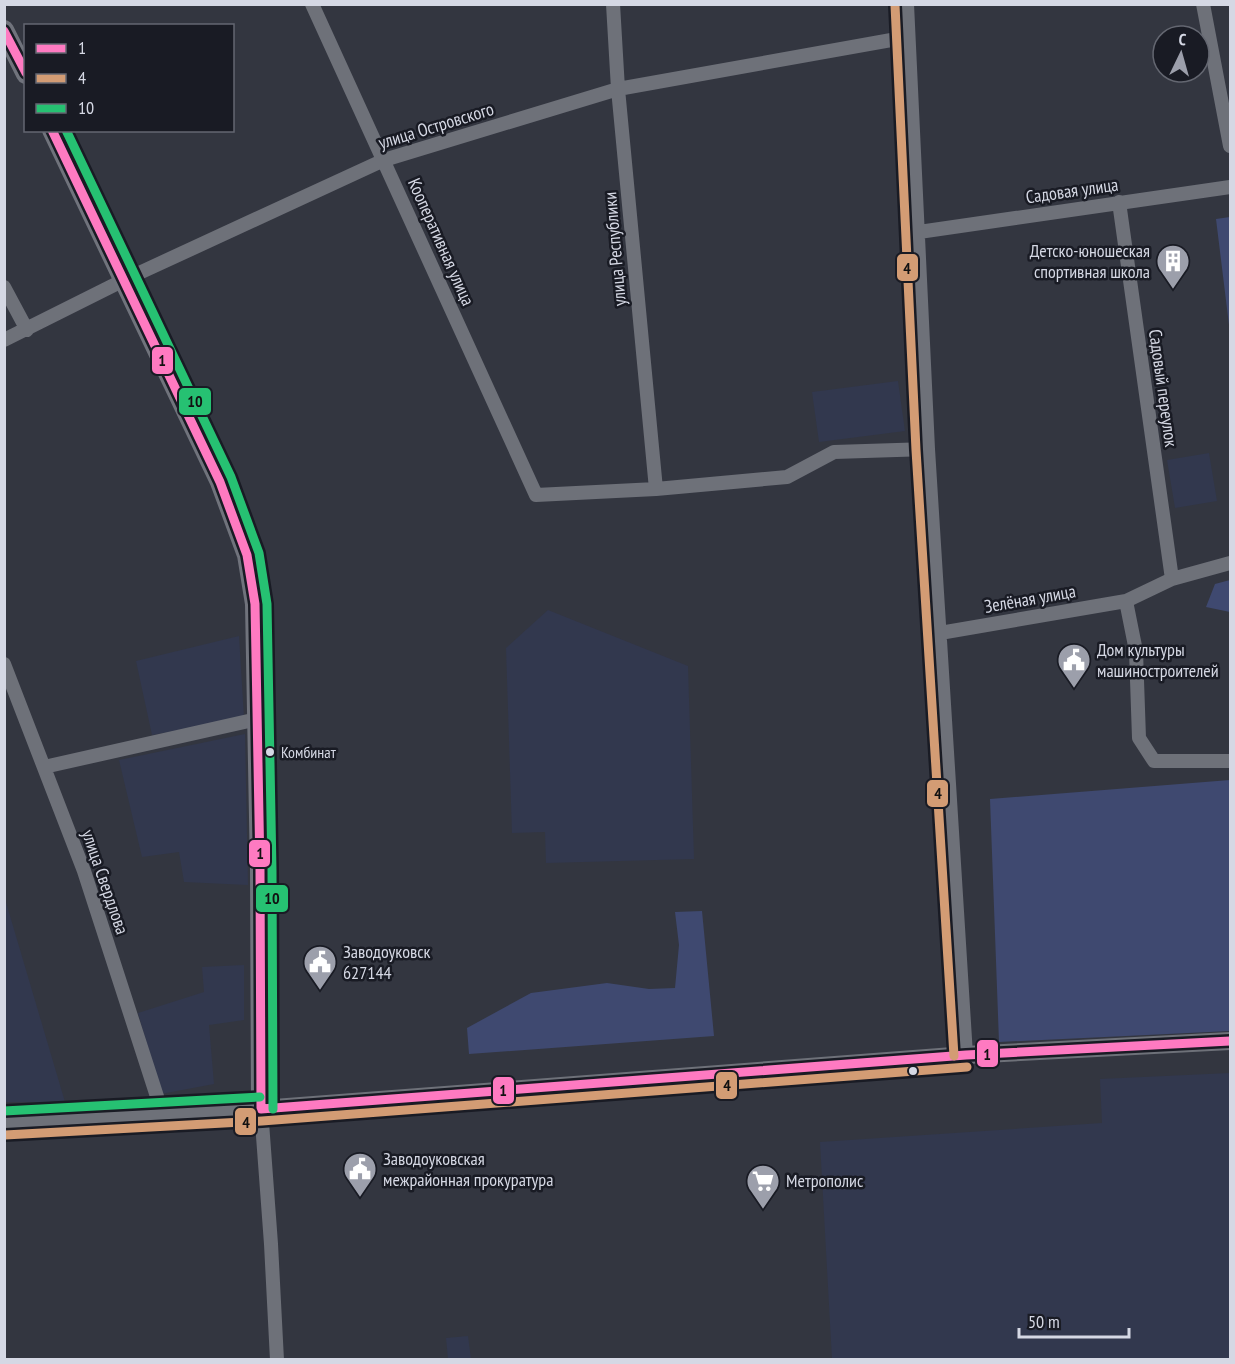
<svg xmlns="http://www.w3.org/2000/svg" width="1235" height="1364" viewBox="0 0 1235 1364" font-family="'PT Sans Narrow',sans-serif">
<rect width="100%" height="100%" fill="#333640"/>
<path fill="#32384e" d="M 898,381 L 905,431 L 819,442 L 812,392 Z
M 1209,453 L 1217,501 L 1175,508 L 1167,460 Z
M 548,610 L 688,666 L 694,859 L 546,863 L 545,832 L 512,833 L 506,648 Z
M 239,636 L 244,718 L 152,735 L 136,661 Z
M 245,734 L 248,885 L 184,882 L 179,852 L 142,857 L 119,760 Z
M 5,899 L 65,1102 L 5,1102 Z
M 244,965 L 244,1020 L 209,1025 L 214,1084 L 161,1094 L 138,1013 L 204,992 L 202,967 Z
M 1230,1073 L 1230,1359 L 832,1359 L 820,1142 L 1102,1123 L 1100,1079 Z
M 468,1336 L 471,1359 L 448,1359 L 446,1338 Z"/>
<path fill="#3f4970" d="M 1230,217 L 1230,333 L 1216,219 Z
M 1230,580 L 1230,612 L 1206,607 L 1215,584 Z
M 1230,780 L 1230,1031 L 999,1042 L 990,799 Z
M 702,911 L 714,1036 L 469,1054 L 467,1028 L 531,993 L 607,983 L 649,989 L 675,988 L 679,945 L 675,912 Z"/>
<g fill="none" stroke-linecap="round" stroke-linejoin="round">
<path stroke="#6e7179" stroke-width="14" d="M 312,4 L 536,495 L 656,489 L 787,477 L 834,452 L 928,449
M 613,4 L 618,89 L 656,489
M 907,4 L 928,449 L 966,1055
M 1203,4 L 1230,146
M 1119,202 L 1172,579
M 919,232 L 1230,187
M 4,287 L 27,330
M 4,340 L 124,280 L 384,160 L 618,89 L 908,37
M 1126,601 L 1136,651 L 1139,738 L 1154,761 L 1230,761
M 940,633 L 1126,601 L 1172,579 L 1230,563
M 4,664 L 84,871 L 163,1115
M 44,767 L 257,719
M 261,1109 L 271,1244 L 277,1360"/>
<path stroke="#6e7179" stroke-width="18" d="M 4,1123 L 261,1109 L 966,1055 L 1230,1041"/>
<path stroke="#70737c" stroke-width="20" d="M 4,30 L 26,74
M 52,130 L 220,482 L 247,555 L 255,604 L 260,870 L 261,1109"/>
<g stroke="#191b24" stroke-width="14">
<path id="bus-1" d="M 4,31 L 26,73
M 52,130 L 220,482 L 247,555 L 255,604 L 260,870 L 261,1109
M 261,1109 L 966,1055 L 1230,1041"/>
</g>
<g stroke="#191b24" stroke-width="14">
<path id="bus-2" d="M 895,5 L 916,450 L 954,1056
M 5,1135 L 262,1121 L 967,1067"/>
</g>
<g stroke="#191b24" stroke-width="14">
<path id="bus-3" d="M 66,130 L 231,477 L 259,553 L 267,604 L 272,870 L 273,1109
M 4,1111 L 260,1097"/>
</g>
<use href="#bus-1" stroke="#fe7ac1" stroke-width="9"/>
<use href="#bus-2" stroke="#d39c74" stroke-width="9"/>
<use href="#bus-3" stroke="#26c172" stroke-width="9"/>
</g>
<defs>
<g id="building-pin" transform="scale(1.725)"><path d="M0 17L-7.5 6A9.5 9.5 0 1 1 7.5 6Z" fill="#9c9fab" stroke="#191b24"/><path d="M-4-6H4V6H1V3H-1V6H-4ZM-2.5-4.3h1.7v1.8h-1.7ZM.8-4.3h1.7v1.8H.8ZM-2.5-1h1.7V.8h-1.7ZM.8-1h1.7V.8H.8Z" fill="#fff"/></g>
<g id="civic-pin" transform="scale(1.725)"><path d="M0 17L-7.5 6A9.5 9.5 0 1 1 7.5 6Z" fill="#9c9fab" stroke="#191b24"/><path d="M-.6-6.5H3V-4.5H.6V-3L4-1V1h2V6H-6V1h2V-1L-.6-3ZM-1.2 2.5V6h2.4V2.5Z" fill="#fff"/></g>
<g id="supermarket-pin" transform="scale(1.725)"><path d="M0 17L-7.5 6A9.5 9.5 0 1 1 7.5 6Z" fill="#9c9fab" stroke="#191b24"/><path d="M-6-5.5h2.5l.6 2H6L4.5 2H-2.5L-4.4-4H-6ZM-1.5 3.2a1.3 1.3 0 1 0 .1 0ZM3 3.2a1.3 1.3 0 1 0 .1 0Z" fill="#fff"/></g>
</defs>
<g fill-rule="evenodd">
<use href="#building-pin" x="1173" y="261"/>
<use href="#civic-pin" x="1074" y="660"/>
<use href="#civic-pin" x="320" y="962"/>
<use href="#civic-pin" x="360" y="1169"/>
<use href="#supermarket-pin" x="763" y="1181"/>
</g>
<g fill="#d5d8e4" stroke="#191b24" stroke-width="2">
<circle cx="270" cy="752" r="5"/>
<circle cx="913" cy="1071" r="5"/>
</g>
<g text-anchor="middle" stroke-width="5" stroke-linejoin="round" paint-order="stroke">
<g font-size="16" fill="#d5d8e4" stroke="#191b24" text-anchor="start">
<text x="281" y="758">Комбинат</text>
</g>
<g font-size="18" fill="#d5d8e4" stroke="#191b24">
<text transform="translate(436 126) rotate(-17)" y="6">улица Островского</text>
<text transform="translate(1072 191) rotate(-8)" y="6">Садовая улица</text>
<text transform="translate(441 242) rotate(66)" y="6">Кооперативная улица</text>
<text transform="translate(615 249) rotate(-95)" y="6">улица Республики</text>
<text transform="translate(1163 388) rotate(82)" y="6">Садовый переулок</text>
<text transform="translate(1030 599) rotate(-10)" y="6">Зелёная улица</text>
<text transform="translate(105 882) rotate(71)" y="6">улица Свердлова</text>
</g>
<g font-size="18" fill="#d5d8e4" stroke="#191b24" text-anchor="start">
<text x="1150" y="257" text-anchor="end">Детско-юношеская<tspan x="1150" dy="21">спортивная школа</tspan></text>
<text x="1097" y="656">Дом культуры<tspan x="1097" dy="21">машиностроителей</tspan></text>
<text x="343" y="958">Заводоуковск<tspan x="343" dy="21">627144</tspan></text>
<text x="383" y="1165">Заводоуковская<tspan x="383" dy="21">межрайонная прокуратура</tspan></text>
<text x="786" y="1187">Метрополис</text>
</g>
</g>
<g stroke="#191b24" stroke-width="2">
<rect x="896" y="253" width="23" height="29" rx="6" fill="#d39c74"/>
<rect x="151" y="346" width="23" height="29" rx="6" fill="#fe7ac1"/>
<rect x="178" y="387" width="34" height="29" rx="6" fill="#26c172"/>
<rect x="926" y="779" width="23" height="29" rx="6" fill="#d39c74"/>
<rect x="248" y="839" width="23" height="29" rx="6" fill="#fe7ac1"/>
<rect x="255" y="884" width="34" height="29" rx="6" fill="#26c172"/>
<rect x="976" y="1039" width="23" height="29" rx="6" fill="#fe7ac1"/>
<rect x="715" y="1071" width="23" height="29" rx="6" fill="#d39c74"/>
<rect x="492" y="1076" width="23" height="29" rx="6" fill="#fe7ac1"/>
<rect x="234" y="1107" width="23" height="29" rx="6" fill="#d39c74"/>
</g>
<g font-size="16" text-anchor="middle" font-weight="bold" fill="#111">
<text x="907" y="274">4</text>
<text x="162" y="366">1</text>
<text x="195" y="407">10</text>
<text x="938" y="799">4</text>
<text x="260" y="859">1</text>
<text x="272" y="904">10</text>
<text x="987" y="1060">1</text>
<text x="727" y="1091">4</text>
<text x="503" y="1096">1</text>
<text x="246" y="1128">4</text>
</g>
<rect width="1235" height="1364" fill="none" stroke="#d5d8e4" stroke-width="12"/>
<rect x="24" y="24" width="210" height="108" fill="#191b24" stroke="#646771" stroke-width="1.5"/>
<rect x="36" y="44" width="30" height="9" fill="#fe7ac1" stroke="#646771" stroke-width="1.5"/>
<text x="78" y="54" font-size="18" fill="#d5d8e4">1</text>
<rect x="36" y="74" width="30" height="9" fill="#d39c74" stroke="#646771" stroke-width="1.5"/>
<text x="78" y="84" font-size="18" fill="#d5d8e4">4</text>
<rect x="36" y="104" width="30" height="9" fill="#26c172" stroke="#646771" stroke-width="1.5"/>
<text x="78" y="114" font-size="18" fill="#d5d8e4">10</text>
<g transform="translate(1181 54) rotate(5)"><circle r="28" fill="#191b24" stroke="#646771" stroke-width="1.5"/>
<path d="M0-4.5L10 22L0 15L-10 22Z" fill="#9c9fab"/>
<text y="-9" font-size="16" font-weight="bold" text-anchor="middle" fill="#d5d8e4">С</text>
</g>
<path d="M1019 1328v9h110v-9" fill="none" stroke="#d5d8e4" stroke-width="3"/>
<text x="1028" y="1328" font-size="18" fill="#d5d8e4" stroke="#191b24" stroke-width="4.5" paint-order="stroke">50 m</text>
</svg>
